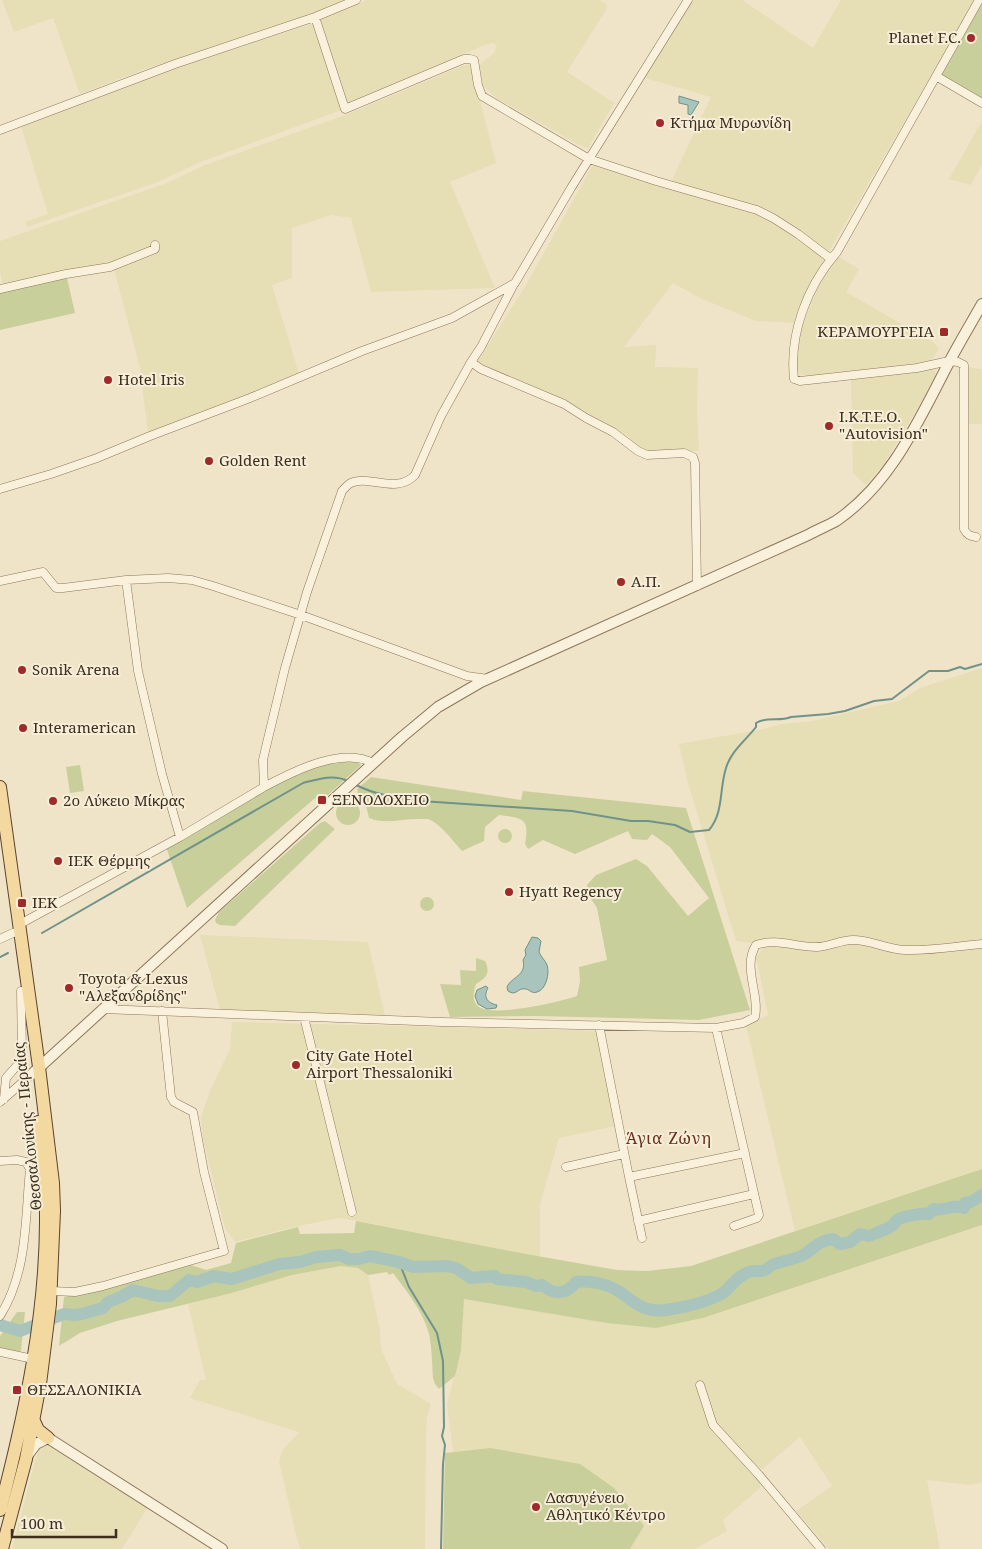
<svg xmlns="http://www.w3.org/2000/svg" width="982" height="1549" viewBox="0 0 982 1549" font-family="'Noto Serif',serif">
<rect width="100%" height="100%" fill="#f0e4c8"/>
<path fill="#e6deb5" d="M 2,0 L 348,0 L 318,14 L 145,69 L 80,94 L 53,18 L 14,32 Z
M 367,0 L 600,0 L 607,5 L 606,10 L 567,72 L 614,103 L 588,148 L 579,145 L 496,98 L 483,85 L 479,65 L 494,53 L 497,45 L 492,43 L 482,46 L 346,104 L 318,19 Z
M 692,0 L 742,0 L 813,48 L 841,0 L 975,0 L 817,272 L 797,323 L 756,321 L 700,298 L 673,283 L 624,347 L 656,345 L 655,367 L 698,368 L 697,414 L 699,451 L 652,451 L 639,449 L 628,436 L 564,401 L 493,370 L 478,361 L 526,285 L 596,159 L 671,182 L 711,97 L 645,78 Z
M 315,23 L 344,109 L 203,161 L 158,182 L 27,227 L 25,222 L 48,214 L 21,126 L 195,60 Z
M 471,64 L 496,163 L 450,182 L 495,288 L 371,292 L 351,218 L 331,215 L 292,228 L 292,278 L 272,285 L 299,374 L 241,398 L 180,420 L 148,433 L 140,368 L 113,265 L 3,287 L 0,272 L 0,241 L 167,183 L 205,165 L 348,114 L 462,66 Z
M 982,121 L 982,164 L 971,185 L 949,179 Z
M 837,256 L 859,269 L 846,292 L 933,342 L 939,348 L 932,360 L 914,365 L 806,376 L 799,373 L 797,370 L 796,353 L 799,334 L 806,315 L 825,271 Z
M 967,367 L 982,369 L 982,424 L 969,424 Z
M 932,368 L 935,370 L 936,375 L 912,418 L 884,464 L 866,485 L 853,473 L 851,378 Z
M 982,668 L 982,1169 L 795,1231 L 746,1026 L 768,1015 L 756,957 L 763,948 L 759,944 L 736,941 L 688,783 L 679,744 L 764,729 L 781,724 L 812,721 L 899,701 L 920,688 Z
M 200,935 L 368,942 L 385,1016 L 220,1010 Z
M 232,1022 L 602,1031 L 616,1126 L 559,1138 L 540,1204 L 540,1257 L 357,1221 L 339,1218 L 298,1226 L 235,1242 L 225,1228 L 203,1139 L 201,1117 L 210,1091 L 230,1049 Z
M 982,1225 L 982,1482 L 970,1485 L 927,1480 L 940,1549 L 829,1549 L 796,1511 L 832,1486 L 800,1437 L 760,1471 L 760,1488 L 723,1520 L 727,1531 L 695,1549 L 630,1549 L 644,1526 L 490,1448 L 453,1452 L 447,1404 L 461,1351 L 464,1299 L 656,1328 L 704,1318 Z
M 341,1266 L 358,1268 L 368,1275 L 380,1330 L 381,1349 L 397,1384 L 431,1404 L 427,1417 L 426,1433 L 425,1549 L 301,1549 L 298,1543 L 279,1461 L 282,1451 L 299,1432 L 190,1398 L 200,1380 L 206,1380 L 188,1304 L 228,1294 L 292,1275 Z
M 49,1443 L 148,1507 L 122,1549 L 12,1549 L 39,1446 Z"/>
<path fill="#c9cf9b" d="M 982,1 L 982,101 L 938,76 Z
M 67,278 L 75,313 L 0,330 L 0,292 Z
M 355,759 L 361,765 L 328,795 L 324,795 L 314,799 L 187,908 L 166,847 L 284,779 L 333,761 Z
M 80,765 L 84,791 L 70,793 L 66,767 Z
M 371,777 L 521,800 L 523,791 L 686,808 L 750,1010 L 699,1020 L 537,1016 L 450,1017 L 440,984 L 461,985 L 460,970 L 476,971 L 476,958 L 485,961 C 491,973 486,978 476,984 C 473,993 471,1003 481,1008 C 497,1016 560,1002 577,996 L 580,981 L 579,967 L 607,960 L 597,908 L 588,894 L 587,885 L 596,875 L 636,859 L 647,866 L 688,916 L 709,898 L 670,847 L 652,834 L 647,840 L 632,839 L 628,831 L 575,854 L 543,840 L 528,849 L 525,844 C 530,818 523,818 499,815 L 485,827 L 484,841 L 462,851 C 454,842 440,823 428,819 C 427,819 421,819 420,819 C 403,818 385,825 369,818 L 365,801 L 358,795 L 357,789 Z
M336 813a12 12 0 1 1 24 0a12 12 0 1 1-24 0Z
M 325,821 L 335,829 L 235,926 L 220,925 L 216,923 L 215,920 L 219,912 L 320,823 Z
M498 836a7 7 0 1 1 14 0a7 7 0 1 1-14 0Z
M420 904a7 7 0 1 1 14 0a7 7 0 1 1-14 0Z
M 982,1169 L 982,1225 L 703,1318 L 656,1328 L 607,1323 L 464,1299 L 461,1351 L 455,1376 L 439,1389 L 435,1384 L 433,1378 C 432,1364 432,1348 429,1334 C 423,1311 407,1292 393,1273 L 389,1275 L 387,1272 L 368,1275 L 358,1268 L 341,1266 L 292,1275 L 228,1294 L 117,1321 L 80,1333 L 59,1346 L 64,1297 L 104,1289 L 191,1265 L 206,1270 L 231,1263 L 236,1243 L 298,1227 L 300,1234 L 354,1233 L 356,1221 L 526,1254 L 617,1270 L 647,1271 L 691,1266 Z
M 17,1312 L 25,1312 L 21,1351 L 16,1352 L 0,1348 L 0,1336 Z
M 490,1448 L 580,1464 L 614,1488 L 644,1526 L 630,1549 L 443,1549 L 445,1453 Z"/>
<path fill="#a9c4bc" stroke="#6f938a" d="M 679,96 L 699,102 L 691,115 L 688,114 L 688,105 L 679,103 Z
M 532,937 L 538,938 L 541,941 L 539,952 C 541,957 545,960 547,965 C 550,973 546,990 537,992 C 532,994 530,990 526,989 C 517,987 517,997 508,991 L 507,987 C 511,977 527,976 523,960 L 526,955 L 525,950 Z
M 486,986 L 488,988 C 483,997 487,1003 497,1005 L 496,1008 L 487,1009 L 478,1004 L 475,996 L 477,990 Z"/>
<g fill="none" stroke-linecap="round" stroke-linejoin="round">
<path stroke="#6f938a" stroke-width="2" d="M 354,784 C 364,789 374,793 385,795 C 398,797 409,797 421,801 L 572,811 L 631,821 L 648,821 L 675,825 L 690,832 L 709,830 C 724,812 719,790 726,768 C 731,751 746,740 756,727 L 756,723 C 767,716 779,722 791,717 L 828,714 L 845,711 L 874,701 L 892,699 L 929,671 L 948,671 L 960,667 L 965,669 L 982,664
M 42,933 L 303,783 C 318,779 333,774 348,781
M 0,957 L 8,953
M 399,1262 L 409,1287 L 437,1333 L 443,1361 L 444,1427 L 442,1436 L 445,1445 L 443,1464 L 441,1549"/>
<path stroke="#a9c4bc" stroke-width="12" d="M 0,1325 L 20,1331 L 64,1314 L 75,1315 L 82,1314 L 103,1308 L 108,1302 L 121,1297 L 133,1290 L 158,1296 L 170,1296 L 189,1280 L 197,1282 L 214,1276 L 232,1279 L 279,1264 L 300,1262 L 316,1257 L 340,1255 L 349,1259 L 359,1259 L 370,1256 L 399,1262 L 413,1267 L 447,1266 L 456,1268 L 471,1278 L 495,1276 L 497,1279 L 526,1282 L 536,1286 L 542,1285 C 554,1295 566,1295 576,1282 C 590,1280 608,1284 620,1292 C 638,1306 647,1314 672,1309 C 687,1307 710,1301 723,1293 C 732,1286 738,1275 749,1272 C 754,1270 760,1272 765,1270 C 768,1269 770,1265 774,1264 C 783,1261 795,1259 803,1255 C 815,1248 817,1241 833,1239 L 840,1244 L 850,1242 L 860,1234 L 869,1236 C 876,1233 885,1230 892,1226 C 896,1223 893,1223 897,1220 C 903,1216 922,1213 929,1214 L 934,1209 C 944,1212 954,1203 964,1208 L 965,1203 L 971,1202 L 982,1195"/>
<g stroke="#8d765c" stroke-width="9">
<path id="minor" d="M 315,17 L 345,109 L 464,59 L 470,59 L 474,60 L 478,85 L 482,96 L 589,159 L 656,181 L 757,210 L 773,218 L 798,234 L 831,259
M 936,76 L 982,103
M 0,130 L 175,64 L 315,17 L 356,0
M 0,289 L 66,274 L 110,267 L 155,249 L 155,245
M 471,362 L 481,369 L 564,404 L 586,418 L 613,432 L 638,451 L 647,455 L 684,453 L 693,457 L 695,463 L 697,586
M 0,489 L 51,474 L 97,458 L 150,436 L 250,398 L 362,351 L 452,318 L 515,283 L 571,188 L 688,0
M 976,537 C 970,536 967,535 964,529 L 964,365 L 958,362 L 949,361 L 917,368 L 800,381 L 794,379 C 789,334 807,286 837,252 L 979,0
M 126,580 L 168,578 L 192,580 L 213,586 L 301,615 L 467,676 L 488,679
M 0,581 L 43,572 L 56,588 L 63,588 L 126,580 L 138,671 L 162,774 L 180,837
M 373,763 C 342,746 292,772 264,787 L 263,760 L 266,747 L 285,668 L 307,592 L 342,491 C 345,488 348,484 351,483 C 369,474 396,495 415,475 L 441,416 L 471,362 L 481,347 L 514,284
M 20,924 L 180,837 L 264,787
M 0,939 L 13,933
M 102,1009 L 442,1022 L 716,1028 L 743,1023 L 755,1017 C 760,994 742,967 756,945 C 776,938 795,947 816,947 C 829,947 840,940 853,940 C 872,940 888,950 906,950 C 931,951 957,946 982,944
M 304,1017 L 352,1212
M 599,1025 L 629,1177 L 745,1153
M 716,1028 L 759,1215 L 757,1218 L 734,1226
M 4,1099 L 6,1078 L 21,1061 L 22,1056 L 21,991
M 0,1102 L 32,1074
M 0,1161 L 17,1160 L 26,1162 L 30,1169 C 25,1219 28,1271 0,1316
M 566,1167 L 624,1154
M 629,1177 L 642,1238
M 638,1221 L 754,1194
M 51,1291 L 75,1292 L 103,1286 L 224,1251 L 204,1172 L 193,1112 L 174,1102 L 171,1097 L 162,1011
M 0,1352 L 33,1359
M 700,1385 L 713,1425 L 759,1475 L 821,1549"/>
</g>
<g stroke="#8d765c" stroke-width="12">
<path id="tertiary" d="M 32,1074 L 402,737 L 438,707 L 481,682 L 808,535 C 817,530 827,526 836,521 C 888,486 915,428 943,374 C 955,350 969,327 982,304
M 27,1456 L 36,1444 L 48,1438 L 222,1549"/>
</g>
<g stroke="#5b4430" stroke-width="14">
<path id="primary" d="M 0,787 L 39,1067 L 53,1183 L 54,1211 L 50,1304 L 40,1384 L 26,1459 L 2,1549
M 33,1419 L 38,1430 L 48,1438
M 0,1510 C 25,1415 47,1312 46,1213 C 45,1183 41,1152 38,1122"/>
</g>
<use href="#minor" stroke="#faf1dc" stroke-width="8"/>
<use href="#tertiary" stroke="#faf1dc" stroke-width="10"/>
<use href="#primary" stroke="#f3d9a0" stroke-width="12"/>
</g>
<g fill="#9e2a2b" stroke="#f7eed8" stroke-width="2">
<circle cx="971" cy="38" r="5"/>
<circle cx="660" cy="123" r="5"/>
<rect x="939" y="327" width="10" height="10" rx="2.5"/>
<circle cx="108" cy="380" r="5"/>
<circle cx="829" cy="426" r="5"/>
<circle cx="209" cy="461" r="5"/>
<circle cx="621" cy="582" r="5"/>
<circle cx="22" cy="670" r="5"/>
<circle cx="23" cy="728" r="5"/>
<rect x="317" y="795" width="10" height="10" rx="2.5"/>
<circle cx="53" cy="801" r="5"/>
<circle cx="58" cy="861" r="5"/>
<circle cx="509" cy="892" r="5"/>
<rect x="17" y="898" width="10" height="10" rx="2.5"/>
<circle cx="69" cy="988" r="5"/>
<circle cx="296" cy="1065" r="5"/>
<rect x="12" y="1385" width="10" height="10" rx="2.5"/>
<circle cx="536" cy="1507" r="5"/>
</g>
<g text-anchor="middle" stroke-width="4" stroke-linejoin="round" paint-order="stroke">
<g font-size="15" fill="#3d2e20" stroke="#f7eed8" text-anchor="start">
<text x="961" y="43" text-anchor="end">Planet F.C.</text>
<text x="670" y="128">Κτήμα Μυρωνίδη</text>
<text x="934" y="337" text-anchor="end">ΚΕΡΑΜΟΥΡΓΕΙΑ</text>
<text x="118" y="385">Hotel Iris</text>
<text x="839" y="422">I.Κ.Τ.Ε.Ο.<tspan x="839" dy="17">"Autovision"</tspan></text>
<text x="219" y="466">Golden Rent</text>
<text x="631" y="587">Α.Π.</text>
<text x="32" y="675">Sonik Arena</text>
<text x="33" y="733">Interamerican</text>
<text x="332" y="805">ΞΕΝΟΔΟΧΕΙΟ</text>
<text x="63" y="806">2ο Λύκειο Μίκρας</text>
<text x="68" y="866">ΙΕΚ Θέρμης</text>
<text x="519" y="897">Hyatt Regency</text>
<text x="32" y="908">ΙΕΚ</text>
<text x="79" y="984">Toyota &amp; Lexus<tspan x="79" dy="17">"Αλεξανδρίδης"</tspan></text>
<text x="306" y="1061">City Gate Hotel<tspan x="306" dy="17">Airport Thessaloniki</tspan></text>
<text x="27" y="1395">ΘΕΣΣΑΛΟΝΙΚΙΑ</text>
<text x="546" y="1503">Δασυγένειο<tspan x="546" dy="17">Αθλητικό Κέντρο</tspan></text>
</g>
<g font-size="15" fill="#3d2e20" stroke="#f7eed8">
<text transform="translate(28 1126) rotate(-96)" y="5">Θεσσαλονίκης - Περαίας</text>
</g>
<g font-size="16" letter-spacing="1" fill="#6b2e1e" stroke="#f7eed8">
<text x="669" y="1144">Άγια Ζώνη</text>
</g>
</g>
<path d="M12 1529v8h104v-8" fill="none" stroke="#3d2e20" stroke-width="2.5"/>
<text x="20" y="1529" font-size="15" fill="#3d2e20" stroke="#f7eed8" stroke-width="4" paint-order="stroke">100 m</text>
</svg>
